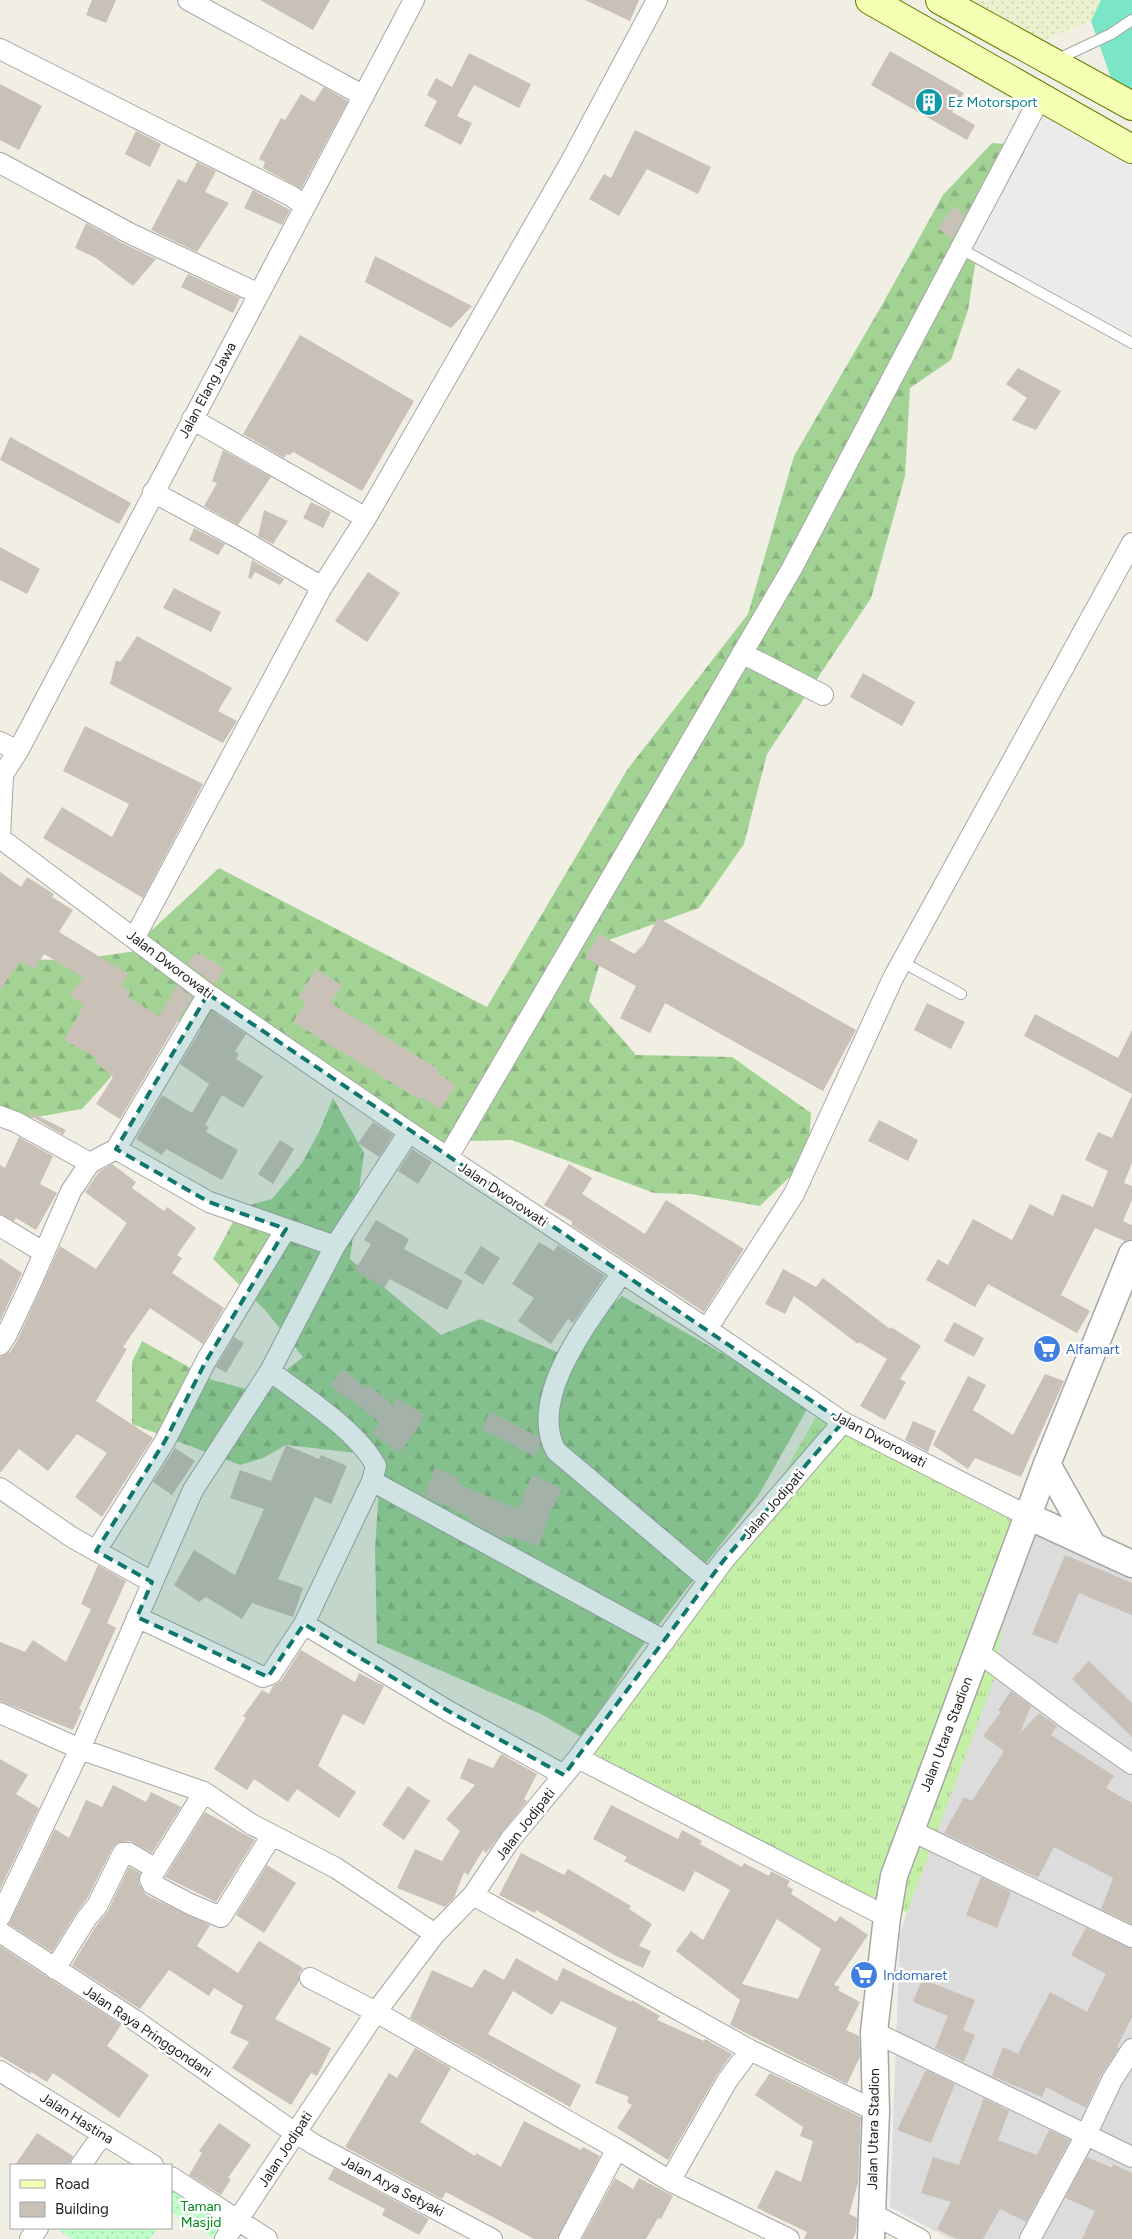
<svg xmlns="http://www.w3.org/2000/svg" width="1132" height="2239" viewBox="0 0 1132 2239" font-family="Figtree,sans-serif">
<defs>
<pattern id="farmland-dots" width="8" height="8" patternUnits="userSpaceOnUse" patternTransform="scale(1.25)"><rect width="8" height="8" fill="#ebf1ce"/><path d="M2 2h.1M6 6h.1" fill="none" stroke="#c9ceb0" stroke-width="1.8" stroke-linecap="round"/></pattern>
<pattern id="grass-tufts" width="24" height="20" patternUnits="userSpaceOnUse" patternTransform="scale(1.25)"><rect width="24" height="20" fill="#c3efa6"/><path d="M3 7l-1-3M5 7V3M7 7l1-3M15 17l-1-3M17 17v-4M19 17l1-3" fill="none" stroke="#a7cc8e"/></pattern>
<pattern id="forest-firs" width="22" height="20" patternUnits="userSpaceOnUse" patternTransform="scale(1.25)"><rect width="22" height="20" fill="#a2d395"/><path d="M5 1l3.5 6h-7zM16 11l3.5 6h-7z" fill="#8bb580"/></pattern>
<pattern id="park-dots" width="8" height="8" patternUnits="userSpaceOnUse" patternTransform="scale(1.25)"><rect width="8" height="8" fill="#befec9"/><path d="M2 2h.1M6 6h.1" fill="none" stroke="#a3d9ac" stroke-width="1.8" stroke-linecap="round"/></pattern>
</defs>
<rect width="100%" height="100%" fill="#f1eee4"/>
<path fill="#dddcdc" d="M 1034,1523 L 1132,1571 L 1132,2239 L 950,2239 L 890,2207 L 900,1934 Z"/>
<path fill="url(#farmland-dots)" d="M 967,0 L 1101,0 L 1091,21 L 1041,41 Z"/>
<path fill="url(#grass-tufts)" d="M 817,1415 L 1020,1520 L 994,1679 L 907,1913 L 578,1758 L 732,1565 Z"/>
<path fill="url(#forest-firs)" d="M 992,143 L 1023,145 L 1030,185 L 980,233 L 968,310 L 951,360 L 910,388 L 905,476 L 871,598 L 767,754 L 744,844 L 699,908 L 606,941 L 589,1001 L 636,1055 L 732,1057 L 811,1113 L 808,1159 L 760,1206 L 691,1194 L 654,1193 L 512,1140 L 423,1142 L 224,1007 L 201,1029 L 165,1017 L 108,1061 L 111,1077 L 82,1109 L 31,1118 L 0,1121 L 0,959 L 73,960 L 150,949 L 140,941 L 219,868 L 487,1007 L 627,770 L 748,614 L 794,456 L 882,305 L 943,195 Z
M 333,1098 L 364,1153 L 350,1259 L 441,1335 L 480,1319 L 559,1353 L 622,1296 L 810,1404 L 758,1496 L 637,1653 L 583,1738 L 541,1714 L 377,1643 L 375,1548 L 379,1489 L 365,1454 L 286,1445 L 263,1458 L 240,1465 L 132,1424 L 132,1362 L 142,1341 L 212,1380 L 258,1392 L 303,1357 L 265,1310 L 213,1259 L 241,1207 L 272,1199 L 302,1163 L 320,1130 Z"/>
<path fill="url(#park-dots)" d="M 171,2179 L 239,2220 L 215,2239 L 171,2212 Z
M 61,2228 L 158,2228 L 150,2239 L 72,2239 L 59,2230 Z"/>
<path fill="#7be6c7" d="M 1101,0 L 1132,0 L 1132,90 L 1111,78 L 1091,21 Z"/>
<path fill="#ebebeb" d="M 1048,110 L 1132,158 L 1132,334 L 970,248 Z"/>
<path fill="#c9c0b7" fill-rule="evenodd" d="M 92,0 L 116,0 L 106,23 L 86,15 Z
M 260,0 L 330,0 L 313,30 Z
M 585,0 L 639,0 L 630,21 Z
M 890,51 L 964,93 L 952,112 L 975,125 L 967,140 L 871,85 Z
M 469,53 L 531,84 L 519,108 L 474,85 L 457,116 L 472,123 L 461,145 L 424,126 L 437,101 L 427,95 L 436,78 L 452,87 Z
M 0,84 L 42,106 L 19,150 L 0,140 Z
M 324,87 L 348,101 L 301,189 L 263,168 L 265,162 L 259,159 L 281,118 L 285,120 L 301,94 L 314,102 Z
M 635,130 L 711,167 L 698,194 L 647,169 L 619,216 L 589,199 L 604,174 L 611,178 Z
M 136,131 L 161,144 L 150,167 L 125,154 Z
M 197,162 L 216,171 L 205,192 L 229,203 L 197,252 L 151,230 L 178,179 L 186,183 Z
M 253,190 L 290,210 L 282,225 L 244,208 Z
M 954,207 L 965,215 L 952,239 L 938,228 Z
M 86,223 L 124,244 L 156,259 L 133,286 L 96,258 L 75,248 Z
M 375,256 L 472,306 L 451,328 L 365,282 Z
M 188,274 L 240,298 L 233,313 L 181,287 Z
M 300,335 L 414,401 L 362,491 L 293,452 L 290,455 L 287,454 L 284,458 L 243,434 Z
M 1018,368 L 1061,391 L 1036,430 L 1012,420 L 1027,398 L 1006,384 Z
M 10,437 L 131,503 L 119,524 L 0,460 Z
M 223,450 L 271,477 L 238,525 L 204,506 L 217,483 L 212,481 Z
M 311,502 L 331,512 L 323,528 L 303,518 Z
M 264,510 L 288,521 L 273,544 L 258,536 Z
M 194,528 L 225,544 L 218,555 L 189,540 Z
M 0,547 L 40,569 L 27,594 L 0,580 Z
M 252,560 L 284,579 L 280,585 L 255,572 L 251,579 L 248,578 Z
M 368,572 L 400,593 L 367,642 L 335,621 Z
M 174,588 L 221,612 L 211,632 L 163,608 Z
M 137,636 L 232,688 L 218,711 L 237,721 L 223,743 L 110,684 L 116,660 L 120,662 Z
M 863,673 L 915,702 L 902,726 L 850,697 Z
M 85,726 L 203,784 L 143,898 L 43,838 L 62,807 L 112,837 L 129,804 L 63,771 Z
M 0,872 L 21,887 L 27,877 L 54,894 L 52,897 L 73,910 L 59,932 L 128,974 L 121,986 L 131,991 L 128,997 L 159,1016 L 177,985 L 192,997 L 120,1119 L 96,1104 L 113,1077 L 95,1062 L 97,1058 L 64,1040 L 84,1005 L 70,995 L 83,977 L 44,954 L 35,969 L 20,961 L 0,990 Z
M 658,918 L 856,1030 L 823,1091 L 665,1003 L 650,1033 L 620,1018 L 636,986 L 585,958 L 599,934 L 634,954 L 644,944 Z
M 195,953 L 199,955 L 200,953 L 225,969 L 215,984 L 188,964 Z
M 316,969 L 342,985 L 331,1003 L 438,1069 L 436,1072 L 456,1085 L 440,1109 L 420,1097 L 418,1099 L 293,1022 L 306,1002 L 298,998 Z
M 927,1003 L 965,1022 L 951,1049 L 914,1030 Z
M 212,1011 L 246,1034 L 235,1051 L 239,1054 L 236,1059 L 263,1076 L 243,1108 L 222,1095 L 205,1125 L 209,1127 L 206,1132 L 238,1150 L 222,1180 L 166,1149 L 162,1155 L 136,1139 L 162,1095 L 192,1113 L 209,1084 L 180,1064 Z
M 1035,1014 L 1118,1058 L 1132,1030 L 1132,1094 L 1024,1036 Z
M 1132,1095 L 1132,1163 L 1124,1183 L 1132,1186 L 1132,1200 L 1123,1221 L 1132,1225 L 1132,1239 L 1125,1241 L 1095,1228 L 1061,1295 L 1090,1311 L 1077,1333 L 988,1284 L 975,1307 L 926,1280 L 938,1259 L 948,1265 L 973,1219 L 1012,1240 L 1030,1204 L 1053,1216 L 1062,1194 L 1093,1207 L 1108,1171 L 1085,1160 L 1098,1132 L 1112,1138 Z
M 30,1112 L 66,1130 L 63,1135 L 29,1115 Z
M 879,1120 L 918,1140 L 908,1161 L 868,1141 Z
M 373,1122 L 393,1135 L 379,1157 L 358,1143 Z
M 19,1137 L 53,1156 L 40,1184 L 57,1193 L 36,1230 L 16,1218 L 14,1221 L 0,1214 L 0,1165 L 5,1168 Z
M 280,1140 L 294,1149 L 273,1184 L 258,1174 Z
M 412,1149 L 432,1162 L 418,1184 L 398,1171 Z
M 112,1164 L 136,1182 L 132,1188 L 164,1211 L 167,1207 L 196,1228 L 177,1255 L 182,1258 L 172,1273 L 224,1308 L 203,1344 L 150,1308 L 123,1347 L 127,1349 L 96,1401 L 153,1438 L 102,1517 L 75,1497 L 107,1453 L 77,1434 L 48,1471 L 19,1449 L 0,1473 L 0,1357 L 10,1352 L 17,1341 L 60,1246 L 96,1269 L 127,1223 L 85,1192 L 99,1172 Z
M 569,1164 L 592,1178 L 582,1194 L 645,1234 L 666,1200 L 744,1249 L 704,1312 L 571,1225 L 573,1222 L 544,1205 Z
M 376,1220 L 409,1239 L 404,1249 L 463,1281 L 447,1310 L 390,1279 L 384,1288 L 355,1270 L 371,1244 L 364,1240 Z
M 539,1242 L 554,1251 L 558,1245 L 605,1276 L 573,1323 L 568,1319 L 551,1344 L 518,1321 L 534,1298 L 512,1284 Z
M 481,1246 L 500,1258 L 483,1285 L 464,1273 Z
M 0,1258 L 22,1273 L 0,1321 Z
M 783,1269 L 816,1287 L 823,1278 L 890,1329 L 891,1327 L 921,1346 L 900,1379 L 906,1382 L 885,1420 L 860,1406 L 887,1359 L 859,1342 L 858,1344 L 794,1296 L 785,1314 L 765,1304 Z
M 954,1322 L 984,1338 L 974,1357 L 944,1341 Z
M 234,1337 L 244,1343 L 226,1373 L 216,1367 Z
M 343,1369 L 365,1388 L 368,1384 L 393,1405 L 398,1398 L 425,1416 L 400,1453 L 372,1434 L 380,1423 L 350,1398 L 349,1400 L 330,1385 Z
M 1045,1374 L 1064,1381 L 1021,1477 L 975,1458 L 968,1469 L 933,1445 L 968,1376 L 986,1385 L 973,1410 L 1013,1435 Z
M 490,1412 L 539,1437 L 541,1442 L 534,1456 L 481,1429 Z
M 913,1421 L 936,1431 L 928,1452 L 905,1440 Z
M 286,1445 L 319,1459 L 321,1455 L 347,1466 L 331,1504 L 315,1497 L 278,1579 L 303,1588 L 293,1617 L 252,1603 L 242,1619 L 206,1597 L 199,1602 L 174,1585 L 194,1550 L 235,1575 L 264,1509 L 230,1498 L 240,1470 L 271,1481 Z
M 175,1448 L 195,1461 L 172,1495 L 153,1482 Z
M 435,1468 L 460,1478 L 457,1484 L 518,1509 L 532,1475 L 562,1488 L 554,1507 L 552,1507 L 539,1546 L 505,1535 L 503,1539 L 469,1520 L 470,1517 L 424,1496 Z
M 1065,1555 L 1132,1583 L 1132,1615 L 1079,1593 L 1057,1644 L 1032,1634 Z
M 98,1565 L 126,1581 L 107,1623 L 116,1628 L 79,1709 L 82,1710 L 73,1730 L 0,1701 L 0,1642 L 25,1652 L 33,1640 L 66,1662 L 91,1609 L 81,1604 Z
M 301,1650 L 355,1682 L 359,1673 L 384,1686 L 364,1725 L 343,1714 L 318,1766 L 356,1792 L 339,1818 L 297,1789 L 288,1802 L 254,1779 L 247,1790 L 214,1769 L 246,1718 L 243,1716 L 262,1690 L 269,1694 L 273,1686 L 281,1681 Z
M 1089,1661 L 1132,1703 L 1132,1737 L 1072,1679 Z
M 1011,1691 L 1031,1706 L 1020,1733 L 1039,1713 L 1057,1726 L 1051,1735 L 1114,1776 L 1106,1788 L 1132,1803 L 1132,1924 L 1101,1909 L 1113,1878 L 1054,1847 L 1038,1878 L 944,1833 L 964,1797 L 972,1801 L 1004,1751 L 983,1736 L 1001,1712 L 998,1710 Z
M 501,1754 L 537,1774 L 524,1799 L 527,1801 L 486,1853 L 483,1850 L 468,1875 L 464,1872 L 454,1898 L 445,1907 L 397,1888 L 415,1849 L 442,1861 L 460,1831 L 446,1819 L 475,1785 L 460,1778 L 468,1758 L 493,1768 Z
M 0,1759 L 28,1775 L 16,1794 L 39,1808 L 0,1889 Z
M 113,1785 L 146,1802 L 151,1792 L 181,1807 L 152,1853 L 130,1841 L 117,1843 L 113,1847 L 87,1899 L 76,1913 L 52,1952 L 9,1924 L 55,1829 L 69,1838 L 86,1800 L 102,1807 Z
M 408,1786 L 430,1801 L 404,1840 L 382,1825 Z
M 611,1805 L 678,1839 L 682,1830 L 702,1841 L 700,1844 L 742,1867 L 744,1863 L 769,1876 L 771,1871 L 790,1881 L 787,1886 L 793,1889 L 791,1894 L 836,1922 L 840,1916 L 868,1935 L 834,1985 L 840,1987 L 838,1990 L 860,2002 L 846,2030 L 859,2036 L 860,2057 L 847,2084 L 730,2025 L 740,2000 L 676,1951 L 691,1931 L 703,1940 L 730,1890 L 695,1871 L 684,1892 L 624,1861 L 627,1857 L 593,1839 ZM 777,1919 L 821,1949 L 798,1999 L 742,1984 Z
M 205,1812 L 255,1840 L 216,1902 L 165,1877 Z
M 521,1853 L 564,1875 L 568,1869 L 631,1906 L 629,1909 L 652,1924 L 639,1946 L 651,1951 L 643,1968 L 616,1956 L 536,1910 L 535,1913 L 499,1895 Z
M 267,1865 L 296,1883 L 264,1933 L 236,1915 Z
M 129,1867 L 140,1873 L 139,1883 L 146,1895 L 210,1925 L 197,1946 L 238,1973 L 259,1941 L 303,1968 L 299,1973 L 299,1981 L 275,2019 L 331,2048 L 317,2076 L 311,2073 L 291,2105 L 232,2068 L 249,2042 L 230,2033 L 243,2006 L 214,1988 L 209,1996 L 169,1970 L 140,2009 L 72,1965 L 96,1926 L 108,1911 Z
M 981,1877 L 1011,1892 L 997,1928 L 966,1915 Z
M 1086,1928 L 1132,1949 L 1132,2017 L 1117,2047 L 1119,2048 L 1101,2075 L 1086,2108 L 1046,2087 L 1042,2097 L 992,2076 L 1003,2047 L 1018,2054 L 1050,1992 L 1087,2012 L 1106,1974 L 1071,1955 Z
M 0,1946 L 121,2025 L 107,2046 L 149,2075 L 119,2118 L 53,2073 L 47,2082 L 31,2072 L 30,2074 L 0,2056 Z
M 516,1958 L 557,1981 L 563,1968 L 631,2002 L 632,2000 L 660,2016 L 657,2020 L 704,2041 L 705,2039 L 732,2054 L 717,2075 L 668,2160 L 617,2128 L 632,2105 L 627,2102 L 629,2097 L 595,2083 L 617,2028 L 561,2001 L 552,2015 L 513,1991 L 488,2034 L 581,2085 L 570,2107 L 410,2018 L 432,1970 L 472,1988 L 484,1969 L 504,1980 Z
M 922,1979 L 975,2000 L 963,2030 L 975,2035 L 964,2062 L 935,2048 L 948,2016 L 913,2002 Z
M 415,2048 L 451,2068 L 420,2122 L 475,2156 L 476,2153 L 501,2167 L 524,2121 L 581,2150 L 583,2147 L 600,2156 L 557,2239 L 534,2239 L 446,2192 L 442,2199 L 345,2147 L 389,2073 L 397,2078 Z
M 926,2070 L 955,2084 L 931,2143 L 897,2130 Z
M 770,2073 L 861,2117 L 858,2183 L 849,2214 L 857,2218 L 856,2232 L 853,2239 L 804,2239 L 807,2232 L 757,2208 L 776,2170 L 801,2182 L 813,2141 L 800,2136 L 803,2127 L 755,2095 Z
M 984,2098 L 1009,2111 L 998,2140 L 1037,2155 L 1049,2130 L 1070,2140 L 1026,2222 L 1000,2209 L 983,2239 L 957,2239 L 937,2229 L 951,2202 L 921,2193 L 933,2157 L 959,2165 Z
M 219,2123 L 251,2145 L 228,2178 L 231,2179 L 221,2195 L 189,2175 L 202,2153 L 199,2151 Z
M 37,2133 L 73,2156 L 69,2165 L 15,2165 Z
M 1087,2157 L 1112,2168 L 1113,2164 L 1132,2173 L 1132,2239 L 1082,2239 L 1095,2211 L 1065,2198 Z
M 334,2168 L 429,2219 L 419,2235 L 382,2215 L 385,2209 L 328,2179 Z
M 615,2178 L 633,2189 L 639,2178 L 673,2196 L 661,2219 L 658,2218 L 646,2239 L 582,2239 Z"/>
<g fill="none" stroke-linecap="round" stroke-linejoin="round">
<g stroke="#a6a6a6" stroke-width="12">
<path id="service" d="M 1056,60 L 1111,34 L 1132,20
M 961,249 L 1132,343
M 902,962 L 961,994"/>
</g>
<g stroke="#a6a6a6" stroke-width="22">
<path id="minor" d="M 188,0 L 364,96
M 0,49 L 291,196 L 304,205
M 0,163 L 129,233 L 259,294
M 192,419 L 366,518
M 153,492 L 242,540 L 322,587
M 742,653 L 823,695
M 0,742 L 18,751
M 0,779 L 18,751 L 414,0
M 0,838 L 208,994 L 409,1132 L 707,1329 L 843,1422 L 1028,1516
M 0,838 L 3,775
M 135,937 L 322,587 L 366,518 L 570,163 L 657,0
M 0,1116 L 16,1122 L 90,1163
M 116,1149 L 209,1202 L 335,1246
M 448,1157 L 791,570 L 1041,96
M 0,1226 L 43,1252
M 622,1273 C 593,1316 526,1396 556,1451 L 709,1580
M 707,1329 L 794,1194 L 893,978 L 1132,543
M 0,1345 L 6,1336 L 31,1283 L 71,1191 L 90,1163 L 116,1149 L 208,994
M 270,1371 C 303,1396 358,1431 376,1466 L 372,1481 L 304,1624 L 450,1712 L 564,1775
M 372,1481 L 665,1641
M 0,1488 L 73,1538 L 152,1582
M 96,1551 L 165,1441 L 206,1361 L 286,1229
M 137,1617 L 263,1677 L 271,1674 L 304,1624
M 977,1651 L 1065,1717 L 1132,1764
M 0,1713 L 80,1749 L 204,1792 L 251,1824 L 336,1868 L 435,1934
M 578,1758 L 887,1917
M 204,1792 L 150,1879 L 152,1884 L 190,1904 L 221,1917 L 272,1835
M 910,1830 L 1132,1937
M 473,1895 L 750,2050 L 876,2111
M 0,1917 L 80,1749 L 193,1490 L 270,1371 L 335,1246 L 409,1132
M 0,1932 L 133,2019 L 282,2124 L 315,2145 L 492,2239
M 55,1969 L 86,1919 L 97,1906 L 123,1853 L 129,1853 L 156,1869
M 310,1978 L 376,2012 L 617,2149 L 670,2181 L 789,2239
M 874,2032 L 1132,2157
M 0,2071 L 153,2165
M 81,2165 L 103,2134
M 171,2177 L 267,2239
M 670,2181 L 727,2081 L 750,2050
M 871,2213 L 920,2239
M 30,2239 L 38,2228
M 225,2239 L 376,2012 L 435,1934 L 473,1895 L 510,1840 L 578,1758 L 724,1560 L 843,1422
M 569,2239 L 617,2149
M 1030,2239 L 1086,2135 L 1112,2080 L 1132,2049"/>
</g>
<g stroke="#a6a6a6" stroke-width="29">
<path id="tertiary" d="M 1047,1464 L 1093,1546
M 1028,1516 L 1132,1564
M 871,2239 L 876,2111 L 874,2032 L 887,1917 L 894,1876 L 1047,1464 L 1132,1254"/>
</g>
<g stroke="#627c00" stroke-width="30">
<path id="secondary" d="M 870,0 L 1132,149
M 940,0 L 1132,106"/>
</g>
<use href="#service" stroke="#fff" stroke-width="10"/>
<use href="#minor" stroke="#fff" stroke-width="20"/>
<use href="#tertiary" stroke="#fff" stroke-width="26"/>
<use href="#secondary" stroke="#f4ffb4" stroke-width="28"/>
</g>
<path fill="#0f766e" fill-opacity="0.2" stroke="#0f766e" stroke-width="4" stroke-dasharray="10 6" stroke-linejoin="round" d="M 208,994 L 843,1422 L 724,1560 L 564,1775 L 450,1712 L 304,1624 L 268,1677 L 137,1617 L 152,1582 L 96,1551 L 165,1441 L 206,1361 L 286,1229 L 209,1202 L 116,1149 Z"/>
<defs>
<g id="building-disc" transform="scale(1.4375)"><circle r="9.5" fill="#0f9aa8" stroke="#fff"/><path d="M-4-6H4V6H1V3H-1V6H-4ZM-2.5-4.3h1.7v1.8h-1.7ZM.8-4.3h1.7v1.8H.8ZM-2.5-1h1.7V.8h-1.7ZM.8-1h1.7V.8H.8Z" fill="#fff"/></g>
<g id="supermarket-disc" transform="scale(1.4375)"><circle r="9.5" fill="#3f7fe0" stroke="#fff"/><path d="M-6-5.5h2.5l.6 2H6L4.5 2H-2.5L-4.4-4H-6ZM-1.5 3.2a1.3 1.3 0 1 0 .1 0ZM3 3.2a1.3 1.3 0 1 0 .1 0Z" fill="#fff"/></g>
</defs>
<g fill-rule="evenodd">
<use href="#building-disc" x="929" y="102"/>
<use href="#supermarket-disc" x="1047" y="1349"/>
<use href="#supermarket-disc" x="864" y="1975"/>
</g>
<g text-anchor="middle" stroke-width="5" stroke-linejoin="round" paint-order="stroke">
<g font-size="14" fill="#0d838f" stroke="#fff" text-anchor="start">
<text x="948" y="107">Ez Motorsport</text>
</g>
<g font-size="14" fill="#1f1f1f" stroke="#fff">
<text transform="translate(207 390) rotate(-62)" y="5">Jalan Elang Jawa</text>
<text transform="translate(170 964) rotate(37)" y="5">Jalan Dworowati</text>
<text transform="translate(503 1194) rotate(34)" y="5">Jalan Dworowati</text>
<text transform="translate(880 1439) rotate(28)" y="5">Jalan Dworowati</text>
<text transform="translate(773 1504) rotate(-49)" y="5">Jalan Jodipati</text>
<text transform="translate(946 1734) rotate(-69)" y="5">Jalan Utara Stadion</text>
<text transform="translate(525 1824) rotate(-52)" y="5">Jalan Jodipati</text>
<text transform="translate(148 2031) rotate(34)" y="5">Jalan Raya Pringgondani</text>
<text transform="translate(77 2118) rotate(32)" y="5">Jalan Hastina</text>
<text transform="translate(873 2129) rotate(-89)" y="5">Jalan Utara Stadion</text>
<text transform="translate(285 2149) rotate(-57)" y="5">Jalan Jodipati</text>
<text transform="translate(393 2186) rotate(28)" y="5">Jalan Arya Setyaki</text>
</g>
<g font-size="14" fill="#366cbe" stroke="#fff" text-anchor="start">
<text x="1066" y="1354">Alfamart</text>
<text x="883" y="1980">Indomaret</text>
</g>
<g font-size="14" fill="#02881a" stroke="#fff">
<text x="201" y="2211">Taman<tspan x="201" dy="16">Masjid</tspan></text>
</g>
</g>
<rect x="10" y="2164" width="162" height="65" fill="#ffffff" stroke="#a5a5a5"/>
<rect x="20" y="2180" width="25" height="8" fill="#f4ffb4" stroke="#a5a5a5"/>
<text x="55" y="2189" font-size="15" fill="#1f1f1f">Road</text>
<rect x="20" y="2202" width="25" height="15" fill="#c9c0b7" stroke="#a5a5a5"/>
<text x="55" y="2214" font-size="15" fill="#1f1f1f">Building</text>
</svg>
